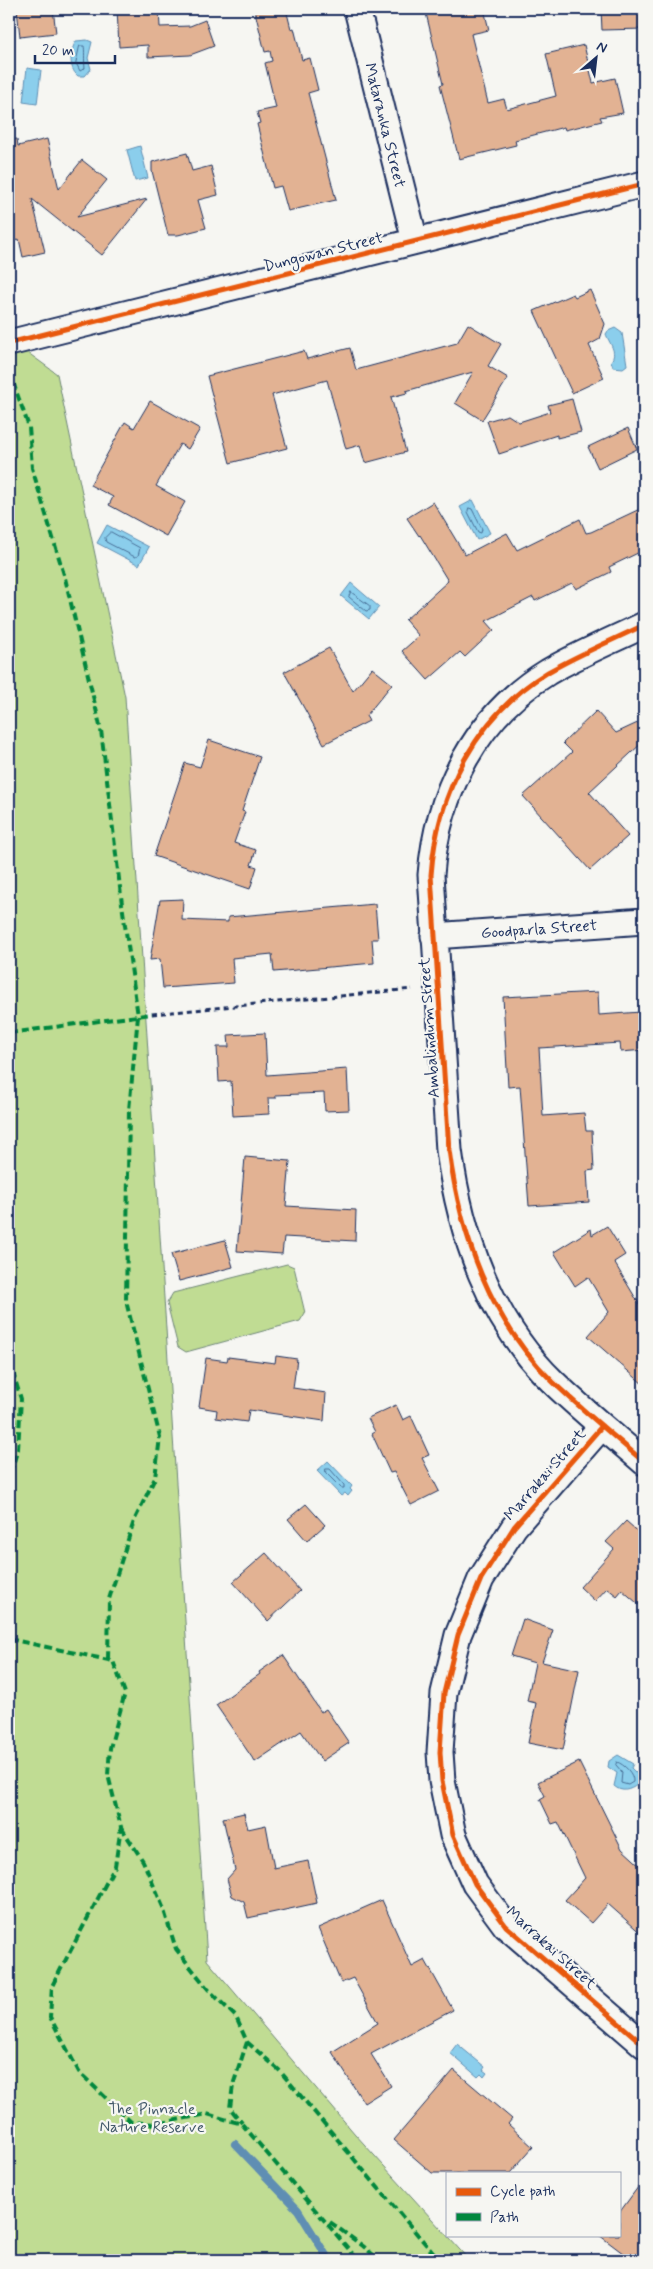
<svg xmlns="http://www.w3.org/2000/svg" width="653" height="2269" viewBox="0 0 653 2269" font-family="Mynerve,sans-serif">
<rect width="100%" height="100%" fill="#f6f6f2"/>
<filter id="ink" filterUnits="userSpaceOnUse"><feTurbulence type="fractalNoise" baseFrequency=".02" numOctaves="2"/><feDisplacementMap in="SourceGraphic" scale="10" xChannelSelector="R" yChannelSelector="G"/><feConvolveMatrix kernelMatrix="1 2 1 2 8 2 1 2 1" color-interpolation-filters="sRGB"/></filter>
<g filter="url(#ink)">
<path fill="#c0dc93" stroke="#6e8678" d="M 9,339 L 57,374 L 125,697 L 207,1960 L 355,2134 L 469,2260 L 9,2260 Z
M 287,1264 L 294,1267 L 305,1313 L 300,1321 L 186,1352 L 178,1347 L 167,1303 L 173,1293 Z"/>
<path fill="#8bceec" stroke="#5e8eb3" d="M 87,40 L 92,42 L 88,58 L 91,69 L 85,76 L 78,76 C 68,68 70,51 76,41 Z
M 27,68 L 41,70 L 37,104 L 23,102 Z
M 140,146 L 148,178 L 135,181 L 127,150 Z
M 615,328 L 622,333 L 627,365 L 623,368 L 613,367 L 611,361 C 618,352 609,343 606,334 L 608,331 Z
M 473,500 L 490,533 L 477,540 L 460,507 Z
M 107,525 L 149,547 L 139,565 L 97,543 Z
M 351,583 L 379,607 L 369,619 L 341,596 Z
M 328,1461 L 352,1486 L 350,1489 L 352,1491 L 348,1496 L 345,1493 L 341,1496 L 317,1471 Z
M 618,1755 L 633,1764 L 631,1768 L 639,1776 L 637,1785 C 630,1790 622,1793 614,1786 L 617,1773 L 608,1767 L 609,1761 Z
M 457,2044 L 485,2067 L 483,2070 L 487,2073 L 484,2077 L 481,2074 L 478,2077 L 450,2053 Z"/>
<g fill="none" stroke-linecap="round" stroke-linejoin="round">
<path stroke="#486f97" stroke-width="1" d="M 80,46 L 84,46 C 85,49 84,61 85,68 L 80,71 L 76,63 Z
M 469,508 L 472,509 L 482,529 L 481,533 L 478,532 L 468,512 Z
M 111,532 L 140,548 L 138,556 L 135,557 L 106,542 L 105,538 Z
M 351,592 L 370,606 L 370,610 L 366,611 L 349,597 Z
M 326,1469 L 330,1469 L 344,1485 L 344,1488 L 341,1488 L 326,1473 Z
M 617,1762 C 624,1764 634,1774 633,1782 L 628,1785 L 621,1783 L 622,1772 L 616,1765 Z"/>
<path stroke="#5e8eb3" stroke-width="8" d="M 235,2144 L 298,2210 L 329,2260"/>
</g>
<path fill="#e2b293" stroke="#1b2f5e" d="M 17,9 L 53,9 L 56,33 L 20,37 Z
M 117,9 L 159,9 L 160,27 L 190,26 L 205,20 L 214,46 L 190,55 L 148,57 L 148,45 L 119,47 Z
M 268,9 L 286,9 L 291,29 L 294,28 L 302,60 L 310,58 L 318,90 L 308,93 L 336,200 L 288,211 L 281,186 L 273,188 L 257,124 L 260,123 L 257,112 L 276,108 L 265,63 L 272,61 L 270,51 L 265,52 L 255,12 Z
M 425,9 L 484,9 L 489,30 L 471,34 L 488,103 L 504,99 L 507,109 L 556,96 L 546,54 L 584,45 L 593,83 L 615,78 L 623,113 L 600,117 L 602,121 L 565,130 L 564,127 L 515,140 L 516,145 L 459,159 L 440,85 L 443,84 Z
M 601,9 L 644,9 L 644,29 L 602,30 Z
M 17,139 L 18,146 L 47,139 L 59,189 L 82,160 L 107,180 L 77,217 L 147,199 L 102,255 L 32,199 L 45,252 L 23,257 L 19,239 L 9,244 L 9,140 Z
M 187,153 L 192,171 L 211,166 L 218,195 L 198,200 L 206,228 L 178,235 L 168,235 L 152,171 L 152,162 Z
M 590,290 L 605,324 L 600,339 L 589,345 L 604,378 L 572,393 L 534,311 L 573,294 L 575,297 Z
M 468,324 L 501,344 L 488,366 L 508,378 L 482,420 L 455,403 L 473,372 L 406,391 L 407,393 L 391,397 L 406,452 L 365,463 L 360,445 L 346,449 L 327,380 L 272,395 L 287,448 L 230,463 L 207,376 L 304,351 L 307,359 L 350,348 L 356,370 L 457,343 Z
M 572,399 L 581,432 L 557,438 L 557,435 L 499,454 L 487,421 L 508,415 L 519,422 L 550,412 L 548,405 Z
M 150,401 L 200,429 L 188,449 L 180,444 L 156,486 L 185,502 L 166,536 L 109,505 L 113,497 L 90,485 L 125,422 L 134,428 Z
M 628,428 L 637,449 L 598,468 L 588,447 Z
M 433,502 L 465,555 L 507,533 L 517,550 L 580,519 L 586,533 L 591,532 L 644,507 L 644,550 L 609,567 L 611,572 L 576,589 L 572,583 L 535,601 L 533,597 L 486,621 L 494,630 L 465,657 L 460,652 L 428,680 L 402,651 L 419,636 L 405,620 L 448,581 L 420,535 L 419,536 L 407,518 Z
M 329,648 L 353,691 L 372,668 L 392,684 L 366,716 L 369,721 L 324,744 L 284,672 Z
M 596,711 L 616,733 L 644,720 L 644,741 L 589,792 L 628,836 L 590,870 L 523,796 L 572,752 L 563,743 Z
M 209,740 L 260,757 L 242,811 L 245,812 L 234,843 L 256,850 L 251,865 L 257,867 L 250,889 L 154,856 L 185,763 L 200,767 Z
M 183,899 L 182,920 L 228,922 L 228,917 L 375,904 L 378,939 L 372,939 L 374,963 L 274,972 L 272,954 L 232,958 L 234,983 L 163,988 L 160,959 L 150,960 L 160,900 Z
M 598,992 L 599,1015 L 641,1012 L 644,1050 L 621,1052 L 620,1043 L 539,1048 L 543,1116 L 584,1113 L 586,1131 L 592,1131 L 594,1170 L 587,1171 L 589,1202 L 529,1206 L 520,1086 L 508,1087 L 503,997 Z
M 265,1033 L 267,1075 L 347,1069 L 349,1110 L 325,1111 L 324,1093 L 276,1095 L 276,1098 L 268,1098 L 269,1114 L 233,1116 L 231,1081 L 219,1082 L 217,1047 L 229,1047 L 228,1035 Z
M 245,1157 L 290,1161 L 286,1206 L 356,1210 L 355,1241 L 284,1237 L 282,1254 L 237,1251 Z
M 607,1226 L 625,1255 L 614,1262 L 644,1312 L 644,1385 L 588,1336 L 609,1312 L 588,1277 L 575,1286 L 554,1252 L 591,1229 L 592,1235 Z
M 225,1240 L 233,1267 L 179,1281 L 171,1254 Z
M 276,1356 L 297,1359 L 293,1388 L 326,1393 L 324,1421 L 249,1410 L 247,1422 L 216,1418 L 217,1410 L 199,1407 L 206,1358 L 227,1361 L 228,1357 L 275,1363 Z
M 396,1405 L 403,1420 L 411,1416 L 429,1455 L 422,1458 L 439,1491 L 411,1505 L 394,1472 L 390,1473 L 372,1434 L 375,1432 L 368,1418 Z
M 306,1504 L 325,1525 L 307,1541 L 288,1519 Z
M 626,1521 L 644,1537 L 644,1609 L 622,1590 L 617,1596 L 607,1588 L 595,1601 L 580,1587 L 614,1549 L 606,1542 Z
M 266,1553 L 300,1591 L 268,1621 L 233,1582 Z
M 523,1619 L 553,1630 L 542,1662 L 579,1670 L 563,1750 L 528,1743 L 536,1703 L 527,1701 L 535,1663 L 511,1656 Z
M 283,1655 L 321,1712 L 326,1709 L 349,1743 L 322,1761 L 301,1731 L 255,1762 L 216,1705 L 260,1674 L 259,1672 Z
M 579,1762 L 622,1849 L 644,1869 L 644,1936 L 608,1904 L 591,1923 L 565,1900 L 585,1878 L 558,1822 L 552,1824 L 540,1799 L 545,1796 L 538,1782 Z
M 244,1813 L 248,1829 L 266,1825 L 274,1868 L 308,1861 L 317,1903 L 248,1918 L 244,1902 L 232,1896 L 227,1879 L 235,1870 L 223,1818 Z
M 382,1900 L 412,1967 L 425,1960 L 453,2010 L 371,2054 L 391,2086 L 364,2103 L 332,2052 L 378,2023 L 353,1978 L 341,1983 L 318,1928 Z
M 454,2070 L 512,2119 L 508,2124 L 533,2147 L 510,2173 L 432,2173 L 394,2140 Z
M 644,2179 L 644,2260 L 632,2260 L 599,2235 L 619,2235 L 619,2213 Z"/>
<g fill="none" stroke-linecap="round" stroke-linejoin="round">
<g stroke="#1b2f5e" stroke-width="29">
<path id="street" d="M 357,9 L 415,241
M 9,343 L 644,184
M 644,625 C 613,640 579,654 548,672 C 476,716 437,793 431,875 L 449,1150 C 460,1234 490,1321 553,1382 C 582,1410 614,1436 644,1462
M 434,936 L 644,921
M 602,1426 L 514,1527 L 481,1579 L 458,1635 L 444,1693 L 440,1752 L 442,1781 L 453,1835 L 475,1884 L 506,1926 L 644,2045"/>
</g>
<path stroke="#1b2f5e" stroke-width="3" stroke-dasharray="5 4" stroke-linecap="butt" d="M 152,1014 L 412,989"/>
<use href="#street" stroke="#f6f6f2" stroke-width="25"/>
<path stroke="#00873e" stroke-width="4" stroke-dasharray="8 4" stroke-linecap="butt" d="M 9,371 L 29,427 L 32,468 L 65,578 L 101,730 L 122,904 L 138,1016 L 129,1110 L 126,1301 L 160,1437 L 155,1478 L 134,1521 L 109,1599 L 108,1660
M 9,1033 L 152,1014
M 9,1360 L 21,1399 L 18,1449 L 9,1477
M 9,1639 L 113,1661 L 125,1693 L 110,1748 L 108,1775 L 121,1827 L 115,1866 L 52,1986 L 50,2017 L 79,2072 L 131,2122 L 156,2124 L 207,2114 L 242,2124 L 358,2260
M 121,1827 L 143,1861 L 163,1907 L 176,1949 L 208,1989 L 236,2017 L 247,2042 L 233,2085 L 230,2108 L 242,2123
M 247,2042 L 279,2070 L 439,2260
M 330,2222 L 363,2246 L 379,2260"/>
<g stroke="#f6f6f2" stroke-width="8">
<path id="cycleway" d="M 9,343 L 644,184
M 644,625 C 613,640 579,654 548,672 C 476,716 437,793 431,875 L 449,1150 C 460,1234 490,1321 553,1382 C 582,1410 614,1436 644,1462
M 602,1426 L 514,1527 L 481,1579 L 458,1635 L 444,1693 L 440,1752 L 442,1781 L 453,1835 L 475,1884 L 506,1926 L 644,2045"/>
</g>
<use href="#cycleway" stroke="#e8590c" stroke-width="5"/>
</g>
</g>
<g text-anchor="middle" stroke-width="4.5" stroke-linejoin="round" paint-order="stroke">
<g font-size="16" fill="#1b2f5e" stroke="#f6f6f2">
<text transform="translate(386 125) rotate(76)" y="6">Mataranka Street</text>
<text transform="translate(323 251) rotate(-14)" y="6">Dungowan Street</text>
<text transform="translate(539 928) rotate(-4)" y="6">Goodparla Street</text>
<text transform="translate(428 1028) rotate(-94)" y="6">Ambalindum Street</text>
<text transform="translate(544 1474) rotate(-49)" y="6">Marrakai Street</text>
<text transform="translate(552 1947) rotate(42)" y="6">Marrakai Street</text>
</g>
<g font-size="16" fill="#445a6b" stroke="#f6f6f2">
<text x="152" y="2114">The Pinnacle<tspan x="152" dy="18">Nature Reserve</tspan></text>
</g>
</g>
<rect width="653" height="2269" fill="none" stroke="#f6f6f2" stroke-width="30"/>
<rect x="15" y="15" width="623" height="2239" fill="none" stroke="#1b2f5e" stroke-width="2" filter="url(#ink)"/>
<rect x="446" y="2172" width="175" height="65" fill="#f6f6f2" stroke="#9ea6b7"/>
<rect x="456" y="2188" width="25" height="8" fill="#e8590c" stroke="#9ea6b7"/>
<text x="490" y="2196" font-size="15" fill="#1b2f5e">Cycle path</text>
<rect x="456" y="2213" width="25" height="8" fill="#00873e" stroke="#9ea6b7"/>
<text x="490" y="2222" font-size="15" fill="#1b2f5e">Path</text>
<g transform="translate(596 58) rotate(28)" stroke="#f6f6f2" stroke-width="4" paint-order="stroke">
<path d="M0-4L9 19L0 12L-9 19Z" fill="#1b2f5e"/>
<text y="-8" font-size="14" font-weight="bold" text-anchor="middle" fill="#1b2f5e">N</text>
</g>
<path d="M35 55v8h80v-8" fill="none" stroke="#1b2f5e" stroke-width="2.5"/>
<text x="42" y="55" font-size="15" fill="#1b2f5e" stroke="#f6f6f2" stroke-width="4" paint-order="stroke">20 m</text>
</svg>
